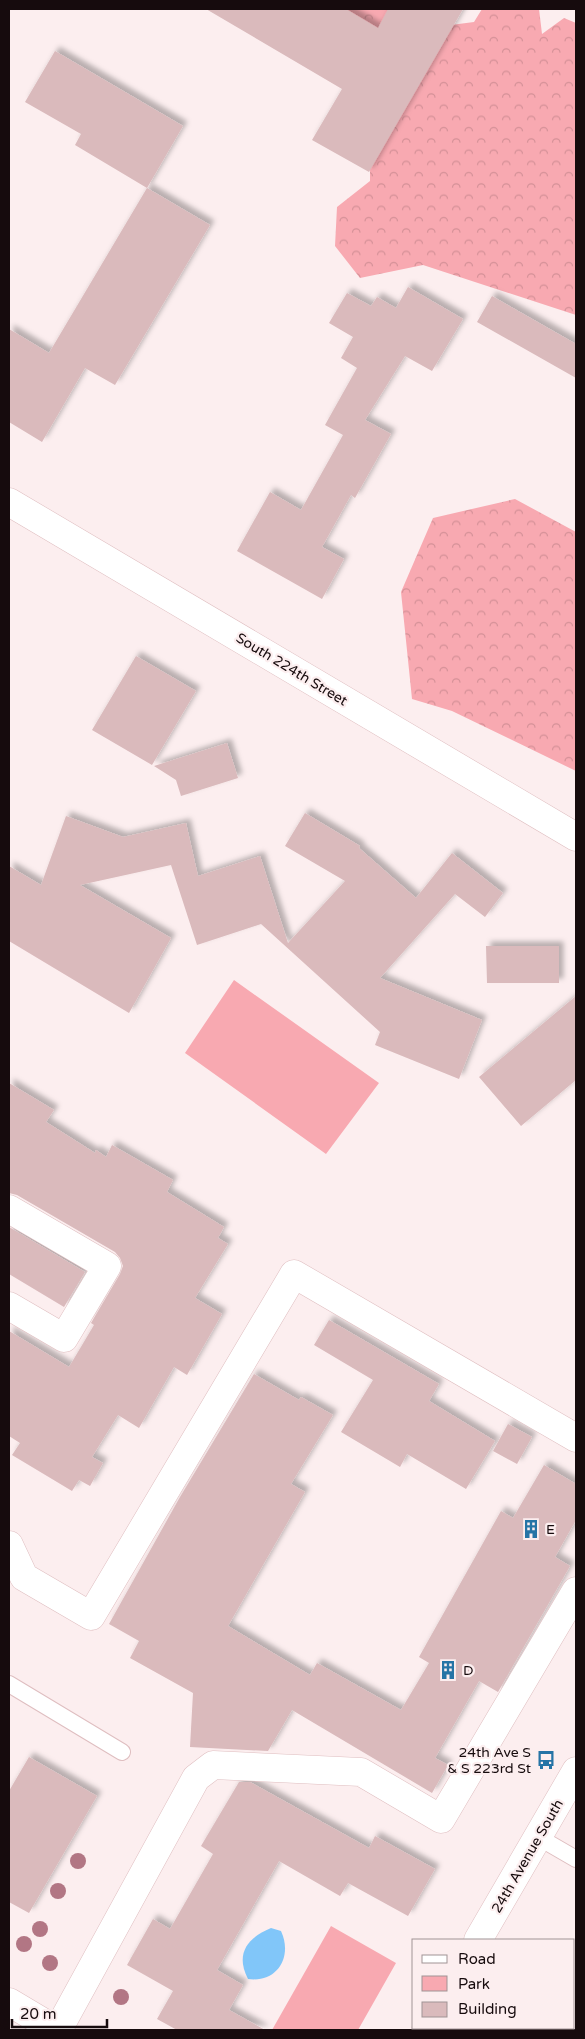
<svg xmlns="http://www.w3.org/2000/svg" width="585" height="2039" viewBox="0 0 585 2039" font-family="'Varela Round',sans-serif">
<defs>
<pattern id="forest-crowns" width="20" height="18" patternUnits="userSpaceOnUse" patternTransform="scale(1.25)"><rect width="20" height="18" fill="#f8a9b1"/><path d="M2 6a3 3 0 1 1 6 0M12 15a3 3 0 1 1 6 0" fill="none" stroke="#d49097"/></pattern>
<filter id="shadow"><feDropShadow dx="4.5" dy="-4.5" stdDeviation="2.5" flood-color="#0004"/></filter>
</defs>
<rect width="100%" height="100%" fill="#fceeef"/>
<path fill="#f8a9b1" d="M 234,980 L 379,1083 L 326,1154 L 185,1053 Z
M 331,1926 L 396,1963 L 358,2030 L 272,2030 Z"/>
<path fill="url(#forest-crowns)" d="M 335,9 L 413,9 L 443,26 L 474,22 L 482,9 L 539,9 L 542,34 L 564,18 L 576,23 L 576,315 L 423,265 L 360,278 L 335,246 L 337,207 L 370,181 L 370,128 L 351,43 Z
M 515,499 L 576,532 L 576,771 L 452,711 L 412,699 L 401,592 L 433,518 Z"/>
<path fill="#81c6f9" d="M 271,1928 L 281,1931 C 293,1957 277,1983 248,1979 C 235,1954 247,1938 271,1928 Z"/>
<path fill="#dababc" filter="url(#shadow)" d="M 206,9 L 346,9 L 378,28 L 388,9 L 463,9 L 369,172 L 312,140 L 342,89 Z
M 55,51 L 183,126 L 147,188 L 75,145 L 81,134 L 25,102 Z
M 147,188 L 210,225 L 115,385 L 85,368 L 42,442 L 9,422 L 9,329 L 49,353 Z
M 408,287 L 463,319 L 432,371 L 405,356 L 365,420 L 391,434 L 355,498 L 351,495 L 322,547 L 344,559 L 322,599 L 237,551 L 270,492 L 301,510 L 343,435 L 325,425 L 357,368 L 341,358 L 353,337 L 329,323 L 347,293 L 371,306 L 377,297 L 396,308 Z
M 492,296 L 576,344 L 576,378 L 477,322 Z
M 136,656 L 196,691 L 152,765 L 92,730 Z
M 227,743 L 238,778 L 181,796 L 176,780 L 154,766 Z
M 305,813 L 360,846 L 359,848 L 416,898 L 452,853 L 503,893 L 485,917 L 455,894 L 380,978 L 482,1020 L 459,1079 L 375,1045 L 380,1032 L 261,924 L 197,945 L 171,865 L 80,885 L 171,938 L 129,1013 L 9,941 L 9,866 L 41,885 L 66,816 L 123,837 L 186,823 L 198,876 L 260,856 L 288,943 L 345,881 L 285,846 Z
M 486,946 L 559,946 L 559,983 L 487,983 Z
M 576,996 L 576,1080 L 521,1126 L 479,1077 Z
M 9,1083 L 54,1110 L 46,1122 L 95,1153 L 96,1150 L 106,1157 L 112,1145 L 173,1180 L 167,1192 L 224,1227 L 218,1238 L 228,1244 L 195,1298 L 222,1314 L 187,1375 L 174,1367 L 139,1428 L 118,1415 L 92,1457 L 103,1463 L 90,1486 L 79,1480 L 72,1491 L 12,1455 L 20,1443 L 9,1436 L 9,1331 L 69,1367 L 94,1325 L 91,1323 L 120,1274 L 123,1266 L 120,1258 L 115,1252 L 17,1195 L 9,1193 Z
M 9,1227 L 85,1272 L 64,1307 L 9,1274 Z
M 329,1320 L 439,1384 L 429,1401 L 495,1441 L 466,1489 L 407,1454 L 400,1467 L 341,1432 L 373,1380 L 314,1345 Z
M 254,1374 L 299,1400 L 301,1397 L 333,1415 L 291,1484 L 305,1492 L 228,1626 L 310,1675 L 317,1663 L 401,1710 L 429,1663 L 419,1657 L 501,1511 L 513,1518 L 544,1465 L 576,1484 L 576,1520 L 555,1557 L 570,1566 L 498,1692 L 479,1681 L 435,1758 L 448,1765 L 432,1793 L 292,1710 L 268,1751 L 190,1747 L 193,1693 L 130,1658 L 139,1641 L 109,1624 L 180,1497 Z
M 508,1424 L 532,1437 L 517,1464 L 493,1451 Z
M 29,1757 L 97,1796 L 29,1913 L 9,1902 L 9,1791 Z
M 239,1782 L 250,1782 L 369,1848 L 375,1836 L 435,1869 L 408,1916 L 348,1883 L 340,1896 L 279,1861 L 217,1970 L 243,1985 L 229,2010 L 265,2030 L 177,2030 L 157,2019 L 173,1991 L 127,1965 L 153,1919 L 170,1929 L 213,1854 L 201,1846 Z"/>
<g fill="none" stroke-linecap="round" stroke-linejoin="round">
<g stroke="#dfbec0" stroke-width="18">
<path id="service" d="M 9,1684 L 122,1752
M 538,1837 L 576,1859"/>
</g>
<g stroke="#dfbec0" stroke-width="29">
<path id="minor" d="M 9,502 L 576,837
M 9,1209 L 107,1266 L 64,1338 L 9,1306
M 9,1545 L 24,1577 L 91,1616 L 294,1274 L 576,1438
M 58,2030 L 196,1778 L 213,1765 L 361,1772 L 441,1819 L 576,1591"/>
</g>
<g stroke="#dfbec0" stroke-width="29">
<path id="tertiary" d="M 478,1940 L 576,1771
M 9,2002 L 56,2030
M 426,2030 L 427,2028"/>
</g>
<use href="#service" stroke="#fff" stroke-width="16"/>
<use href="#minor" stroke="#fff" stroke-width="28"/>
<use href="#tertiary" stroke="#fff" stroke-width="28"/>
</g>
<g fill="#b27684">
<circle cx="78" cy="1861" r="8"/>
<circle cx="58" cy="1891" r="8"/>
<circle cx="40" cy="1929" r="8"/>
<circle cx="24" cy="1944" r="8"/>
<circle cx="50" cy="1963" r="8"/>
<circle cx="121" cy="1997" r="8"/>
</g>
<defs>
<g id="building-bare" transform="scale(1.5)"><path d="M-4-6H4V6H1V3H-1V6H-4ZM-2.5-4.3h1.7v1.8h-1.7ZM.8-4.3h1.7v1.8H.8ZM-2.5-1h1.7V.8h-1.7ZM.8-1h1.7V.8H.8Z" fill="#2674a6" stroke="#fceeef" stroke-width="2.5" paint-order="stroke"/></g>
<g id="bus-bare" transform="scale(1.5)"><path d="M-5-6H5V4H4V6H2V4H-2V6H-4V4H-5ZM-3.5-4V0h7V-4ZM-3.5 1.2v1.5H-2V1.2ZM2 1.2v1.5H3.5V1.2Z" fill="#2674a6" stroke="#fceeef" stroke-width="2.5" paint-order="stroke"/></g>
</defs>
<g fill-rule="evenodd">
<use href="#building-bare" x="531" y="1529"/>
<use href="#building-bare" x="448" y="1670"/>
<use href="#bus-bare" x="546" y="1760"/>
</g>
<g text-anchor="middle" stroke-width="4.5" stroke-linejoin="round" paint-order="stroke">
<g font-size="14" fill="#160b0d" stroke="#fceeef">
<text transform="translate(292 669) rotate(31)" y="5">South 224th Street</text>
<text transform="translate(527 1856) rotate(-60)" y="5">24th Avenue South</text>
</g>
<g font-size="14" fill="#160b0d" stroke="#fceeef" text-anchor="start">
<text x="546" y="1534">E</text>
<text x="463" y="1675">D</text>
<text x="531" y="1757" text-anchor="end">24th Ave S<tspan x="531" dy="16">&amp; S 223rd St</tspan></text>
</g>
</g>
<rect width="585" height="2039" fill="none" stroke="#160b0d" stroke-width="20"/>
<rect x="412" y="1939" width="162" height="90" fill="#fceeef" stroke="#a09395"/>
<rect x="422" y="1955" width="25" height="8" fill="#ffffff" stroke="#a09395"/>
<text x="458" y="1964" font-size="15" fill="#160b0d">Road</text>
<rect x="422" y="1976" width="25" height="15" fill="#f8a9b1" stroke="#a09395"/>
<text x="458" y="1989" font-size="15" fill="#160b0d">Park</text>
<rect x="422" y="2002" width="25" height="15" fill="#dababc" stroke="#a09395"/>
<text x="458" y="2014" font-size="15" fill="#160b0d">Building</text>
<path d="M12 2019v8h95v-8" fill="none" stroke="#160b0d" stroke-width="2.5"/>
<text x="20" y="2019" font-size="15" fill="#160b0d" stroke="#fceeef" stroke-width="4" paint-order="stroke">20 m</text>
</svg>
